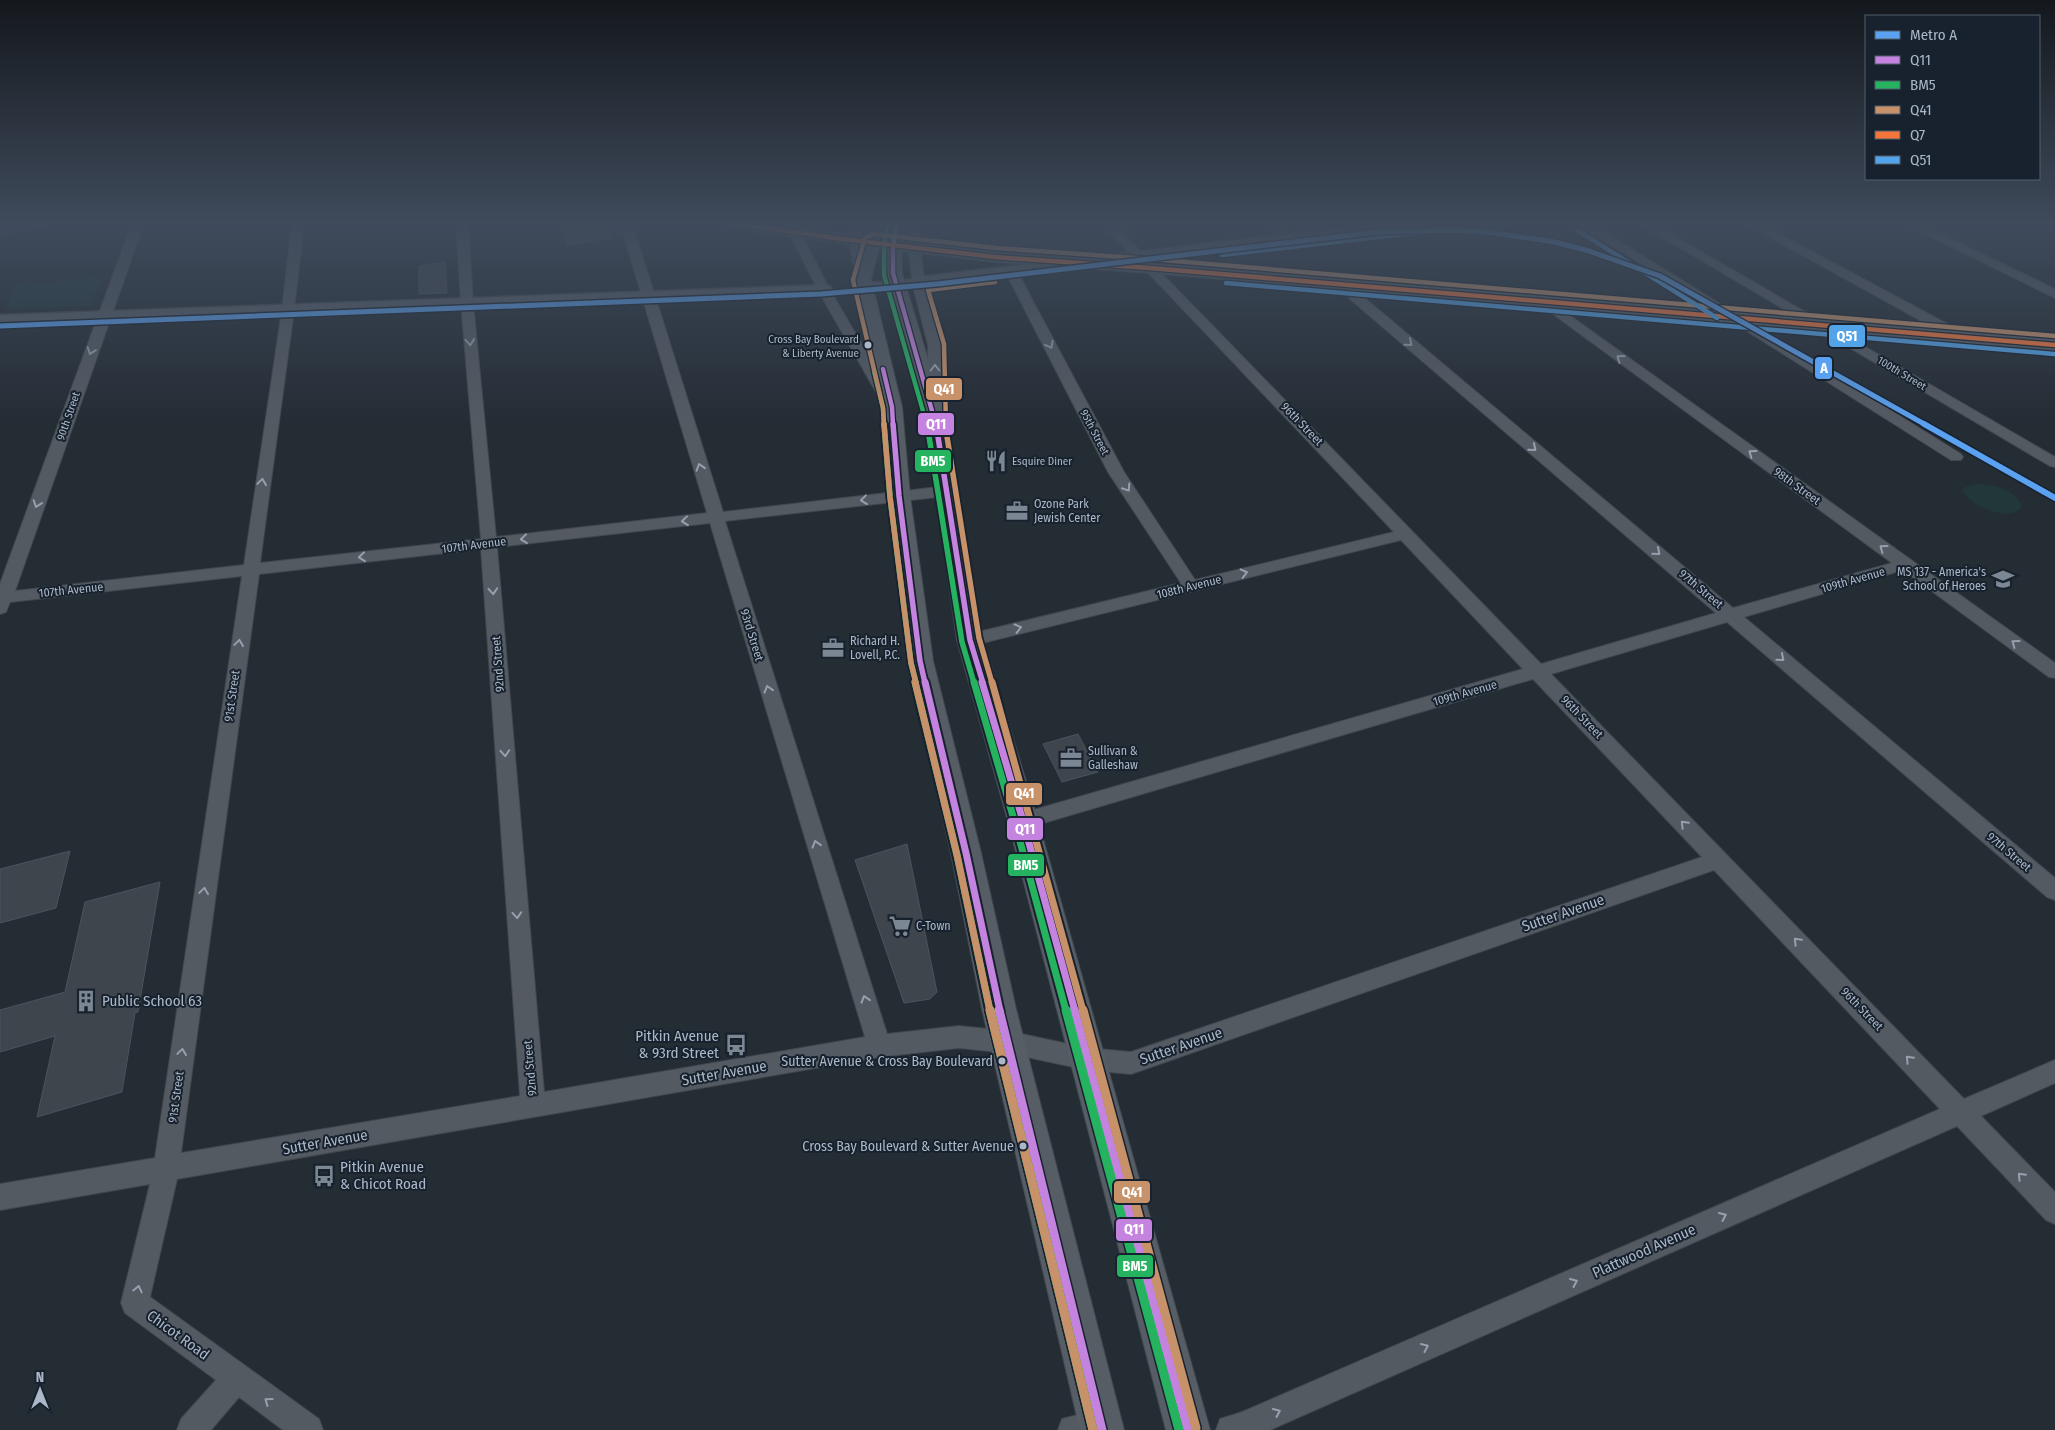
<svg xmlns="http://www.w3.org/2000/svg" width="2055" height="1430" viewBox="0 0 2055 1430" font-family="'Fira Sans Condensed',sans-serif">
<rect width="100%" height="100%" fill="#242c34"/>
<path fill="#21373a" d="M 102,276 L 91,306 L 5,309 L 17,283 L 34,281 L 30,286 Z
M 1977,484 C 1993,484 2018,490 2022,507 C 2009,523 1971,507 1963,491 L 1965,487 Z"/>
<path fill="#3f454c" stroke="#4b535c" d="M 563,223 L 607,223 L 611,238 L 568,245 Z
M 445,262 L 447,293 L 419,294 L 419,266 Z
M 1078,734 L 1098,772 L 1062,782 L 1043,744 Z
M 907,844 L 937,992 L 930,999 L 904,1003 L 855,860 Z
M 70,851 L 56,908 L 0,923 L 0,869 Z
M 160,882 L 138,1012 L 135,1013 L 122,1092 L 37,1117 L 55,1036 L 0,1052 L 0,1010 L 65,992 L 85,902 Z"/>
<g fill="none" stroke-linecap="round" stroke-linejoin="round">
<g stroke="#41474d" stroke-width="2">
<path id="street" d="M 24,223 L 54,223 L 48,226 L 0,233 L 0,227 Z
M 132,223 L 144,223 L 15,591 L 244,565 L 282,310 L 292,223 L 304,223 L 294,310 L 260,563 L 481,539 L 461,303 L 456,223 L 468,223 L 473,303 L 496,537 L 707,513 L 620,223 L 632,223 L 723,512 L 947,486 L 952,488 L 955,491 L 952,494 L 947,496 L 725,521 L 887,1034 L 959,1026 L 1008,1031 L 1087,1048 L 1131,1052 L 1702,857 L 1533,679 L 1023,829 L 1016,827 L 1013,821 L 1016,815 L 1023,813 L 1523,669 L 1401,540 L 970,646 L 964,644 L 961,640 L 964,636 L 970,634 L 1181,583 L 1108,472 L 1005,271 L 1011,267 L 1017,271 L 1124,472 L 1195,580 L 1394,532 L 1101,223 L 1113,223 L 1541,664 L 1716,613 L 1350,299 L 1344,285 L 1346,282 L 1354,282 L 1360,294 L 1733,608 L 1892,563 L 1534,300 L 1540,296 L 1544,297 L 2055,663 L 2055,678 L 2049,677 L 1903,570 L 1744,617 L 2055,878 L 2055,900 L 2047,897 L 1727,622 L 1551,674 L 1964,1099 L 2055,1060 L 2055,1083 L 1981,1116 L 2055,1192 L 2055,1224 L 2046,1220 L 1957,1126 L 1270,1430 L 1216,1430 L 1220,1419 L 1242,1412 L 1940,1109 L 1714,870 L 1131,1074 L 1087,1070 L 1008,1053 L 959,1048 L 879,1057 L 177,1179 L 150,1297 L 319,1419 L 323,1430 L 283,1430 L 239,1397 L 211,1430 L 177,1430 L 181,1419 L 216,1380 L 125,1313 L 121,1303 L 150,1184 L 0,1210 L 0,1184 L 155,1158 L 242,576 L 10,602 L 6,612 L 0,614 L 0,584 ZM 710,523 L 865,1037 L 544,1092 L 497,547 ZM 481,549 L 520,1096 L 181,1153 L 259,574 Z
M 784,223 L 796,223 L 830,290 L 894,399 L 892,402 L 887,403 L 880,399 L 818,290 Z
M 849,223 L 861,223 L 861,241 L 868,279 L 866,282 L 858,282 L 856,279 L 849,241 Z
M 908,223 L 920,223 L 919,236 L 926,295 L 942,345 L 942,408 L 935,412 L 928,408 L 928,345 L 913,286 L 863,291 L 857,287 L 863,283 L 912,279 L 907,236 Z
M 1261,223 L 1274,223 L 1292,239 L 1286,242 L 1282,241 Z
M 1576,223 L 1590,223 L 1961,454 L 1963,457 L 1961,460 L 1951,460 Z
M 1638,223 L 1652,223 L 2055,457 L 2055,467 L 2050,466 Z
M 1744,223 L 1759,223 L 1966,334 L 1967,337 L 1966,340 L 1956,340 Z
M 1903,223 L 1918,223 L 2055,289 L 2055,298 Z
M 1101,1409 L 1111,1414 L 1116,1424 L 1113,1430 L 1058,1430 L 1062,1419 Z"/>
</g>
<g stroke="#41474d" stroke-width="3">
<path id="secondary" d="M 1382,223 L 1431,223 L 1429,226 L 1423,228 L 918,287 L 912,286 L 910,282 L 912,278 L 918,277 Z
M 824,285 L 830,286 L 833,290 L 830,294 L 0,325 L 0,315 Z"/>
</g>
<g stroke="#414851" stroke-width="2">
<path id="primary" d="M 723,223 L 766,223 L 864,237 L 866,223 L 882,223 L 881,239 L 886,239 L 889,223 L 905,223 L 902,241 L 995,252 L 1150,263 L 2055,339 L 2055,351 L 1150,273 L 995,262 L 902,251 L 902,273 L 945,416 L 983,640 L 1038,821 L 1210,1430 L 1166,1430 L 1008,821 L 957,640 L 925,416 L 884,273 L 884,249 L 879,248 L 871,279 L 902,407 L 910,496 L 933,661 L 981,853 L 1016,1009 L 1124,1430 L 1080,1430 L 982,1009 L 951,853 L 907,661 L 888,496 L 882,407 L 853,279 L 863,246 L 731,228 L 725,226 Z"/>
</g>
<use href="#street" fill="#545a62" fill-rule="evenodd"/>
<use href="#secondary" fill="#585e67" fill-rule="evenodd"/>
<use href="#primary" fill="#565d64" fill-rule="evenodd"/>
<g stroke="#18222f" stroke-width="7">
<path id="bus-1-far3" d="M 897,223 L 893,246 L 893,273 L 936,425
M 883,369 L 892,407 L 893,425"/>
</g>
<g stroke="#18222f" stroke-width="9">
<path id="bus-1-far2" d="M 893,424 L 899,496 L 920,661 L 925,683
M 936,424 L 970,640 L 983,683"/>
</g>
<g stroke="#18222f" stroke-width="11">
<path id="bus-1-far1" d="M 925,682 L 966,853 L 1000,1011
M 982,682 L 1023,821 L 1075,1011"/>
</g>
<g stroke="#18222f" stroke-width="12">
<path id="bus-1" d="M 999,1010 L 1102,1430
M 1074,1010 L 1188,1430"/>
</g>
<g stroke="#18222f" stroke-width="7">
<path id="bus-2-far3" d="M 888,223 L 884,245 L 884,275 L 927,425
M 874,371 L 883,408 L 884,425"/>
</g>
<g stroke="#18222f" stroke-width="9">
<path id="bus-2-far2" d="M 884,424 L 890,497 L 911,663 L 916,683
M 927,424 L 962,642 L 974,683"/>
</g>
<g stroke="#18222f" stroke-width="11">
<path id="bus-2-far1" d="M 915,682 L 957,855 L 990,1011
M 974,682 L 1015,823 L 1066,1011"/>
</g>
<g stroke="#18222f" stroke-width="12">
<path id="bus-2" d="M 990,1010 L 1093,1430
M 1066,1010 L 1179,1430"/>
</g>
<g stroke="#18222f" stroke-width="7">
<path id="bus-3-far3" d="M 884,425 L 883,408 L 853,280 L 865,238 L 873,234 L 996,248 L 1151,259 L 2055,336
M 946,425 L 944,344 L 928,290 L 995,282"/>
</g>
<g stroke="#18222f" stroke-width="9">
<path id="bus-3-far2" d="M 884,424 L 890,497 L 911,663 L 916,683
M 945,424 L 979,638 L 992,683"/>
</g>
<g stroke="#18222f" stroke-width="11">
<path id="bus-3-far1" d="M 915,682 L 957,855 L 990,1011
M 992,682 L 1083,1011"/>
</g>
<g stroke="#18222f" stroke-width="12">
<path id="bus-3" d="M 990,1010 L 1093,1430
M 1083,1010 L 1196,1428"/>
</g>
<g stroke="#18222f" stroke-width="7">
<path id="bus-4" d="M 732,223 L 842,239 L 995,257 L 1150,268 L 2055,345"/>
</g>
<g stroke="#18222f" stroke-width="7">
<path id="bus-5" d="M 1577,230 L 1717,318
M 1222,255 L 1424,232
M 1226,283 L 2054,354"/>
</g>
<use href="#bus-1-far3" stroke="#c483df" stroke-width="4.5"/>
<use href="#bus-1-far2" stroke="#c483df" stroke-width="5.5"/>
<use href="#bus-1-far1" stroke="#c483df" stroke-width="7"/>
<use href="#bus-1" stroke="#c483df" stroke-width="9"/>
<use href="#bus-2-far3" stroke="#26b360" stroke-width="4.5"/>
<use href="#bus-2-far2" stroke="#26b360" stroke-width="5.5"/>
<use href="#bus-2-far1" stroke="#26b360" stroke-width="7"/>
<use href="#bus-2" stroke="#26b360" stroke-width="9"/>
<use href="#bus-3-far3" stroke="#c7916a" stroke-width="4.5"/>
<use href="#bus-3-far2" stroke="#c7916a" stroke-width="5.5"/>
<use href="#bus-3-far1" stroke="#c7916a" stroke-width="7"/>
<use href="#bus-3" stroke="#c7916a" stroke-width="9"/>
<use href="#bus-4" stroke="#f5763a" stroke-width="4.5"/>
<use href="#bus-5" stroke="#53a3e8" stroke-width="4.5"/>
<g stroke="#18222f" stroke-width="8">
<path id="metro-1-far1" d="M 0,326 L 821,294 L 937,284 L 1378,232 L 1453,230 L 1488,232 L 1555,242 L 1589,251 L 1660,276 L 1926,425"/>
</g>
<g stroke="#18222f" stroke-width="9">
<path id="metro-1" d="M 1924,424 L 2055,498"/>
</g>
<use href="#metro-1-far1" stroke="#5aa1f1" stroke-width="5"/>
<use href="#metro-1" stroke="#5aa1f1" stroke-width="6"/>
</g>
<defs><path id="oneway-chevron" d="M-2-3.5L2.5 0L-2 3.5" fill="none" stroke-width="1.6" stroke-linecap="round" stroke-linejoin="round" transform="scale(1.25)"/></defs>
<g stroke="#96a0ae">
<use href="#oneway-chevron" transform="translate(470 342) rotate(85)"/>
<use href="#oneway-chevron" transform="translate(1409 343) rotate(40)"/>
<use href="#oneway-chevron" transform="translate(1050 345) rotate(62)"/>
<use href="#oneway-chevron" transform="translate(91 351) rotate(109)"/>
<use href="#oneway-chevron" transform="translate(1620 358) rotate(-144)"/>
<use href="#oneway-chevron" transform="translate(935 368) rotate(-90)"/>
<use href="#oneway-chevron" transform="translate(1533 448) rotate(40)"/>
<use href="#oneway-chevron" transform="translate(1752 453) rotate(-144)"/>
<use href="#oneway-chevron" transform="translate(700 467) rotate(-107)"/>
<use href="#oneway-chevron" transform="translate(262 482) rotate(-82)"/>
<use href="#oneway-chevron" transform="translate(1127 488) rotate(57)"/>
<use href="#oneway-chevron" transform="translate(864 500) rotate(173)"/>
<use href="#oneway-chevron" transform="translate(37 504) rotate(109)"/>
<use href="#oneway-chevron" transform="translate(685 521) rotate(174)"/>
<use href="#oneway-chevron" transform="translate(524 539) rotate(174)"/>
<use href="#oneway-chevron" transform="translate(1883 548) rotate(-144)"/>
<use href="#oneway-chevron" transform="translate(1657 552) rotate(40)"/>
<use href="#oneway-chevron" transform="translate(362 557) rotate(174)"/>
<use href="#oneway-chevron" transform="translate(1244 573) rotate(-14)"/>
<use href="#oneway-chevron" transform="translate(493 591) rotate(86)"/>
<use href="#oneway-chevron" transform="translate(1018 628) rotate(-14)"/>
<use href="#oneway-chevron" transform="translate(239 643) rotate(-82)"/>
<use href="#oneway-chevron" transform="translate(2015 643) rotate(-144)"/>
<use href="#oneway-chevron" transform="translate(1781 658) rotate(40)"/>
<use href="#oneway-chevron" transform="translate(768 689) rotate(-107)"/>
<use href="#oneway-chevron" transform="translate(505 753) rotate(86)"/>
<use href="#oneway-chevron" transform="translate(1684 824) rotate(-134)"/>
<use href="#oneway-chevron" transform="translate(816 844) rotate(-107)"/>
<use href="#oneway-chevron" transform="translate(204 891) rotate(-82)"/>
<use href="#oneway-chevron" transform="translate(517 915) rotate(86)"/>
<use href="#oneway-chevron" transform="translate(1797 941) rotate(-134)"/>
<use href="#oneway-chevron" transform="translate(865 999) rotate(-107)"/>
<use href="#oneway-chevron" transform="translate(182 1052) rotate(-82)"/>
<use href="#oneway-chevron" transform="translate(1909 1059) rotate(-134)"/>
<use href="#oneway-chevron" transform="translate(2021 1176) rotate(-134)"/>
<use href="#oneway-chevron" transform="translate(1723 1216) rotate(-24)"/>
<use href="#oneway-chevron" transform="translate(1574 1282) rotate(-24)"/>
<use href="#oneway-chevron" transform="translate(138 1289) rotate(-77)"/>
<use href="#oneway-chevron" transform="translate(1425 1347) rotate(-24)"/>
<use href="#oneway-chevron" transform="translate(268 1401) rotate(-144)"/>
<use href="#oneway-chevron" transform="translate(1277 1412) rotate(-24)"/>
</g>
<linearGradient id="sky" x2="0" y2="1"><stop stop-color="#14181d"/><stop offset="0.53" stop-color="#3f4b5c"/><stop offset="1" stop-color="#3f4b5c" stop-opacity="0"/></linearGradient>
<rect width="2055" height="423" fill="url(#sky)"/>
<defs>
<g id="restaurant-bare" transform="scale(1.725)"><path d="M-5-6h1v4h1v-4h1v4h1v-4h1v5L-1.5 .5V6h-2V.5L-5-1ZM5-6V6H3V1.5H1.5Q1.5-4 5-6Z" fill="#7c8794" stroke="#18222f" stroke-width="2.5" paint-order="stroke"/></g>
<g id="office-bare" transform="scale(1.725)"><path d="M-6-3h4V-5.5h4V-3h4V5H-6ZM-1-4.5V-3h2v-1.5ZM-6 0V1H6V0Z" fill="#7c8794" stroke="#18222f" stroke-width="2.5" paint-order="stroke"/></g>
<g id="school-bare" transform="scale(1.725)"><path d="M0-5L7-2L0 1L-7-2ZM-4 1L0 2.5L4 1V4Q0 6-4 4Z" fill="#7c8794" stroke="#18222f" stroke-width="2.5" paint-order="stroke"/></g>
<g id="supermarket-bare" transform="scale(1.725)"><path d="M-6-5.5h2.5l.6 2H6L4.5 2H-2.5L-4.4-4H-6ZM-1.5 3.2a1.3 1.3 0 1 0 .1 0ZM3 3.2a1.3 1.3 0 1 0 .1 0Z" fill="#7c8794" stroke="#18222f" stroke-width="2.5" paint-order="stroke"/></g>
<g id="building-bare" transform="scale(1.725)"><path d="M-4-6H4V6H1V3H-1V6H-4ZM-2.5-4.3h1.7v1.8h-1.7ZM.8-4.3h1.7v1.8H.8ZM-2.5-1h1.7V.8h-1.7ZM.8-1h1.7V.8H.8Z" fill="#7c8794" stroke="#18222f" stroke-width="2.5" paint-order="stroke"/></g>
<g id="bus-bare" transform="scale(1.725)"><path d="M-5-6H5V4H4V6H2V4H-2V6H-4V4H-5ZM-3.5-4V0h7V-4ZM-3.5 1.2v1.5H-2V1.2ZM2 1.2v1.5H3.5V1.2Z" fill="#7c8794" stroke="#18222f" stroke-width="2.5" paint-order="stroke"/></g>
</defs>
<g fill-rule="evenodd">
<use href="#restaurant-bare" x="996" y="461"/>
<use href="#office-bare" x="1017" y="511"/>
<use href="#school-bare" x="2003" y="579"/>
<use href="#office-bare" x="833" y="648"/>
<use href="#office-bare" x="1071" y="758"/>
<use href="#supermarket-bare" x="900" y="926"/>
<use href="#building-bare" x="86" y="1001"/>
<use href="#bus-bare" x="736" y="1045"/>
<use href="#bus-bare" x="324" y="1176"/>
</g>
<g fill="#acb8c7" stroke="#18222f" stroke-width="2">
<circle cx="868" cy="345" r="4.5"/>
<circle cx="1002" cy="1061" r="4.5"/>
<circle cx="1023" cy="1146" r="4.5"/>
</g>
<g text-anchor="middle" stroke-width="4" stroke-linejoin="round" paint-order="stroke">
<g font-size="11" fill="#acb8c7" stroke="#18222f" text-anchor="end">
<text x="859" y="343">Cross Bay Boulevard<tspan x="859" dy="14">&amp; Liberty Avenue</tspan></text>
</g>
<g font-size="11" fill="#acb8c7" stroke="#18222f">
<text transform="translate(1902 373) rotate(31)" y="4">100th Street</text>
<text transform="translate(68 416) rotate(-71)" y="4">90th Street</text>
<text transform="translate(1095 432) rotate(62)" y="4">95th Street</text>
</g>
<g font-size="11" fill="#acb8c7" stroke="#18222f" text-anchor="start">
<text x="1012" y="465">Esquire Diner</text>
</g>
<g font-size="12" fill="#acb8c7" stroke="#18222f">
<text transform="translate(1302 424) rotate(46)" y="4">96th Street</text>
<text transform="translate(1797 486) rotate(36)" y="4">98th Street</text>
<text transform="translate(474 545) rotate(-7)" y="4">107th Avenue</text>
<text transform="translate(1853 580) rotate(-16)" y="4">109th Avenue</text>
<text transform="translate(1189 587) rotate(-14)" y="4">108th Avenue</text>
<text transform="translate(1701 589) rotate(40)" y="4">97th Street</text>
<text transform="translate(71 590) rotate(-6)" y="4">107th Avenue</text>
<text transform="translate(752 635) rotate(73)" y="4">93rd Street</text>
<text transform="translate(498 664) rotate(-94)" y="4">92nd Street</text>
<text transform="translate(1465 693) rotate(-16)" y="4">109th Avenue</text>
<text transform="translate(232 696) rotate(-82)" y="4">91st Street</text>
<text transform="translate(1582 717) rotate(46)" y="4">96th Street</text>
<text transform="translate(2009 852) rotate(40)" y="4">97th Street</text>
<text transform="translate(1862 1009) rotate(46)" y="4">96th Street</text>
<text transform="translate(530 1068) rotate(-95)" y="4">92nd Street</text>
<text transform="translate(176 1097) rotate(-82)" y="4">91st Street</text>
</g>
<g font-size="12" fill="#acb8c7" stroke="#18222f" text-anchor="start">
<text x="1034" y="508">Ozone Park<tspan x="1034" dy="14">Jewish Center</tspan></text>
<text x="1986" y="576" text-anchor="end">MS 137 - America's<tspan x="1986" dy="14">School of Heroes</tspan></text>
<text x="850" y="645">Richard H.<tspan x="850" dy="14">Lovell, P.C.</tspan></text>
<text x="1088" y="755">Sullivan &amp;<tspan x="1088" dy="14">Galleshaw</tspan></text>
<text x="916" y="930">C-Town</text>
</g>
<g font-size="14" fill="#acb8c7" stroke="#18222f" text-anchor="end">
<text x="993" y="1066">Sutter Avenue &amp; Cross Bay Boulevard</text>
<text x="1014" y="1151">Cross Bay Boulevard &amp; Sutter Avenue</text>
</g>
<g font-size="15" fill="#acb8c7" stroke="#18222f">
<text transform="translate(1563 913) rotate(-19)" y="5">Sutter Avenue</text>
<text transform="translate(1181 1046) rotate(-19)" y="5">Sutter Avenue</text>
<text transform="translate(724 1073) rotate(-10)" y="5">Sutter Avenue</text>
<text transform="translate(325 1142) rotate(-10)" y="5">Sutter Avenue</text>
<text transform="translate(1644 1251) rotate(-24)" y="5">Plattwood Avenue</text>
<text transform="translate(178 1335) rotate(36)" y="5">Chicot Road</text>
</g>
<g font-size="15" fill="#acb8c7" stroke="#18222f" text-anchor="start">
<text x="102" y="1006">Public School 63</text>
<text x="719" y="1041" text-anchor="end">Pitkin Avenue<tspan x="719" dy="17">&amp; 93rd Street</tspan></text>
<text x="340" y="1172">Pitkin Avenue<tspan x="340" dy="17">&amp; Chicot Road</tspan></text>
</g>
</g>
<g stroke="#18222f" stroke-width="2">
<rect x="1828" y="324" width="38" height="24" rx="5" fill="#53a3e8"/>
<rect x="1814" y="356" width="19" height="24" rx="5" fill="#5aa1f1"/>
<rect x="925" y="377" width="38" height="24" rx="5" fill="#c7916a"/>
<rect x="917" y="412" width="38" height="24" rx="5" fill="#c483df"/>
<rect x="914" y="449" width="38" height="24" rx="5" fill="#26b360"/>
<rect x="1005" y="782" width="38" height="24" rx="5" fill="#c7916a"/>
<rect x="1006" y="817" width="38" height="24" rx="5" fill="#c483df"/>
<rect x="1007" y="853" width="38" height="24" rx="5" fill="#26b360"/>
<rect x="1113" y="1180" width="38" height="24" rx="5" fill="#c7916a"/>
<rect x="1115" y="1218" width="38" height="24" rx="5" fill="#c483df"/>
<rect x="1116" y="1254" width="38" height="24" rx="5" fill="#26b360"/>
</g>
<g font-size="14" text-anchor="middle" font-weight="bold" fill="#fff">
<text x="1847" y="341">Q51</text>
<text x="1824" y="373">A</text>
<text x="944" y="394">Q41</text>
<text x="936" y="429">Q11</text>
<text x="933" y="466">BM5</text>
<text x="1024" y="798">Q41</text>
<text x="1025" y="834">Q11</text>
<text x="1026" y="870">BM5</text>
<text x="1132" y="1197">Q41</text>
<text x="1134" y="1234">Q11</text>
<text x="1135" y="1271">BM5</text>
</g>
<rect x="1865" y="15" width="175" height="165" fill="#18222f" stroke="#535e6c"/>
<rect x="1875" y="31" width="25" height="8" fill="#5aa1f1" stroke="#535e6c"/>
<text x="1910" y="40" font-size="15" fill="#acb8c7">Metro A</text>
<rect x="1875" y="56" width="25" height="8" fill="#c483df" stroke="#535e6c"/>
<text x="1910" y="65" font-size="15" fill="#acb8c7">Q11</text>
<rect x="1875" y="81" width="25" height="8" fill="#26b360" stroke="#535e6c"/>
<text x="1910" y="90" font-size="15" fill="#acb8c7">BM5</text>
<rect x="1875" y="106" width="25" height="8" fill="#c7916a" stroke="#535e6c"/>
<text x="1910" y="115" font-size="15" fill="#acb8c7">Q41</text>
<rect x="1875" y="131" width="25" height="8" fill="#f5763a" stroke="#535e6c"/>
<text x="1910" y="140" font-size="15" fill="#acb8c7">Q7</text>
<rect x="1875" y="156" width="25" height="8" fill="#53a3e8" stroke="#535e6c"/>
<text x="1910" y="165" font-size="15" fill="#acb8c7">Q51</text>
<g transform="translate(40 1390)" stroke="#18222f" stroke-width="4" paint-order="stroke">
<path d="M0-4L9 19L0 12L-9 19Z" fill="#acb8c7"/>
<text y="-8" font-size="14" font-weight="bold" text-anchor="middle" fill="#acb8c7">N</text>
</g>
</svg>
